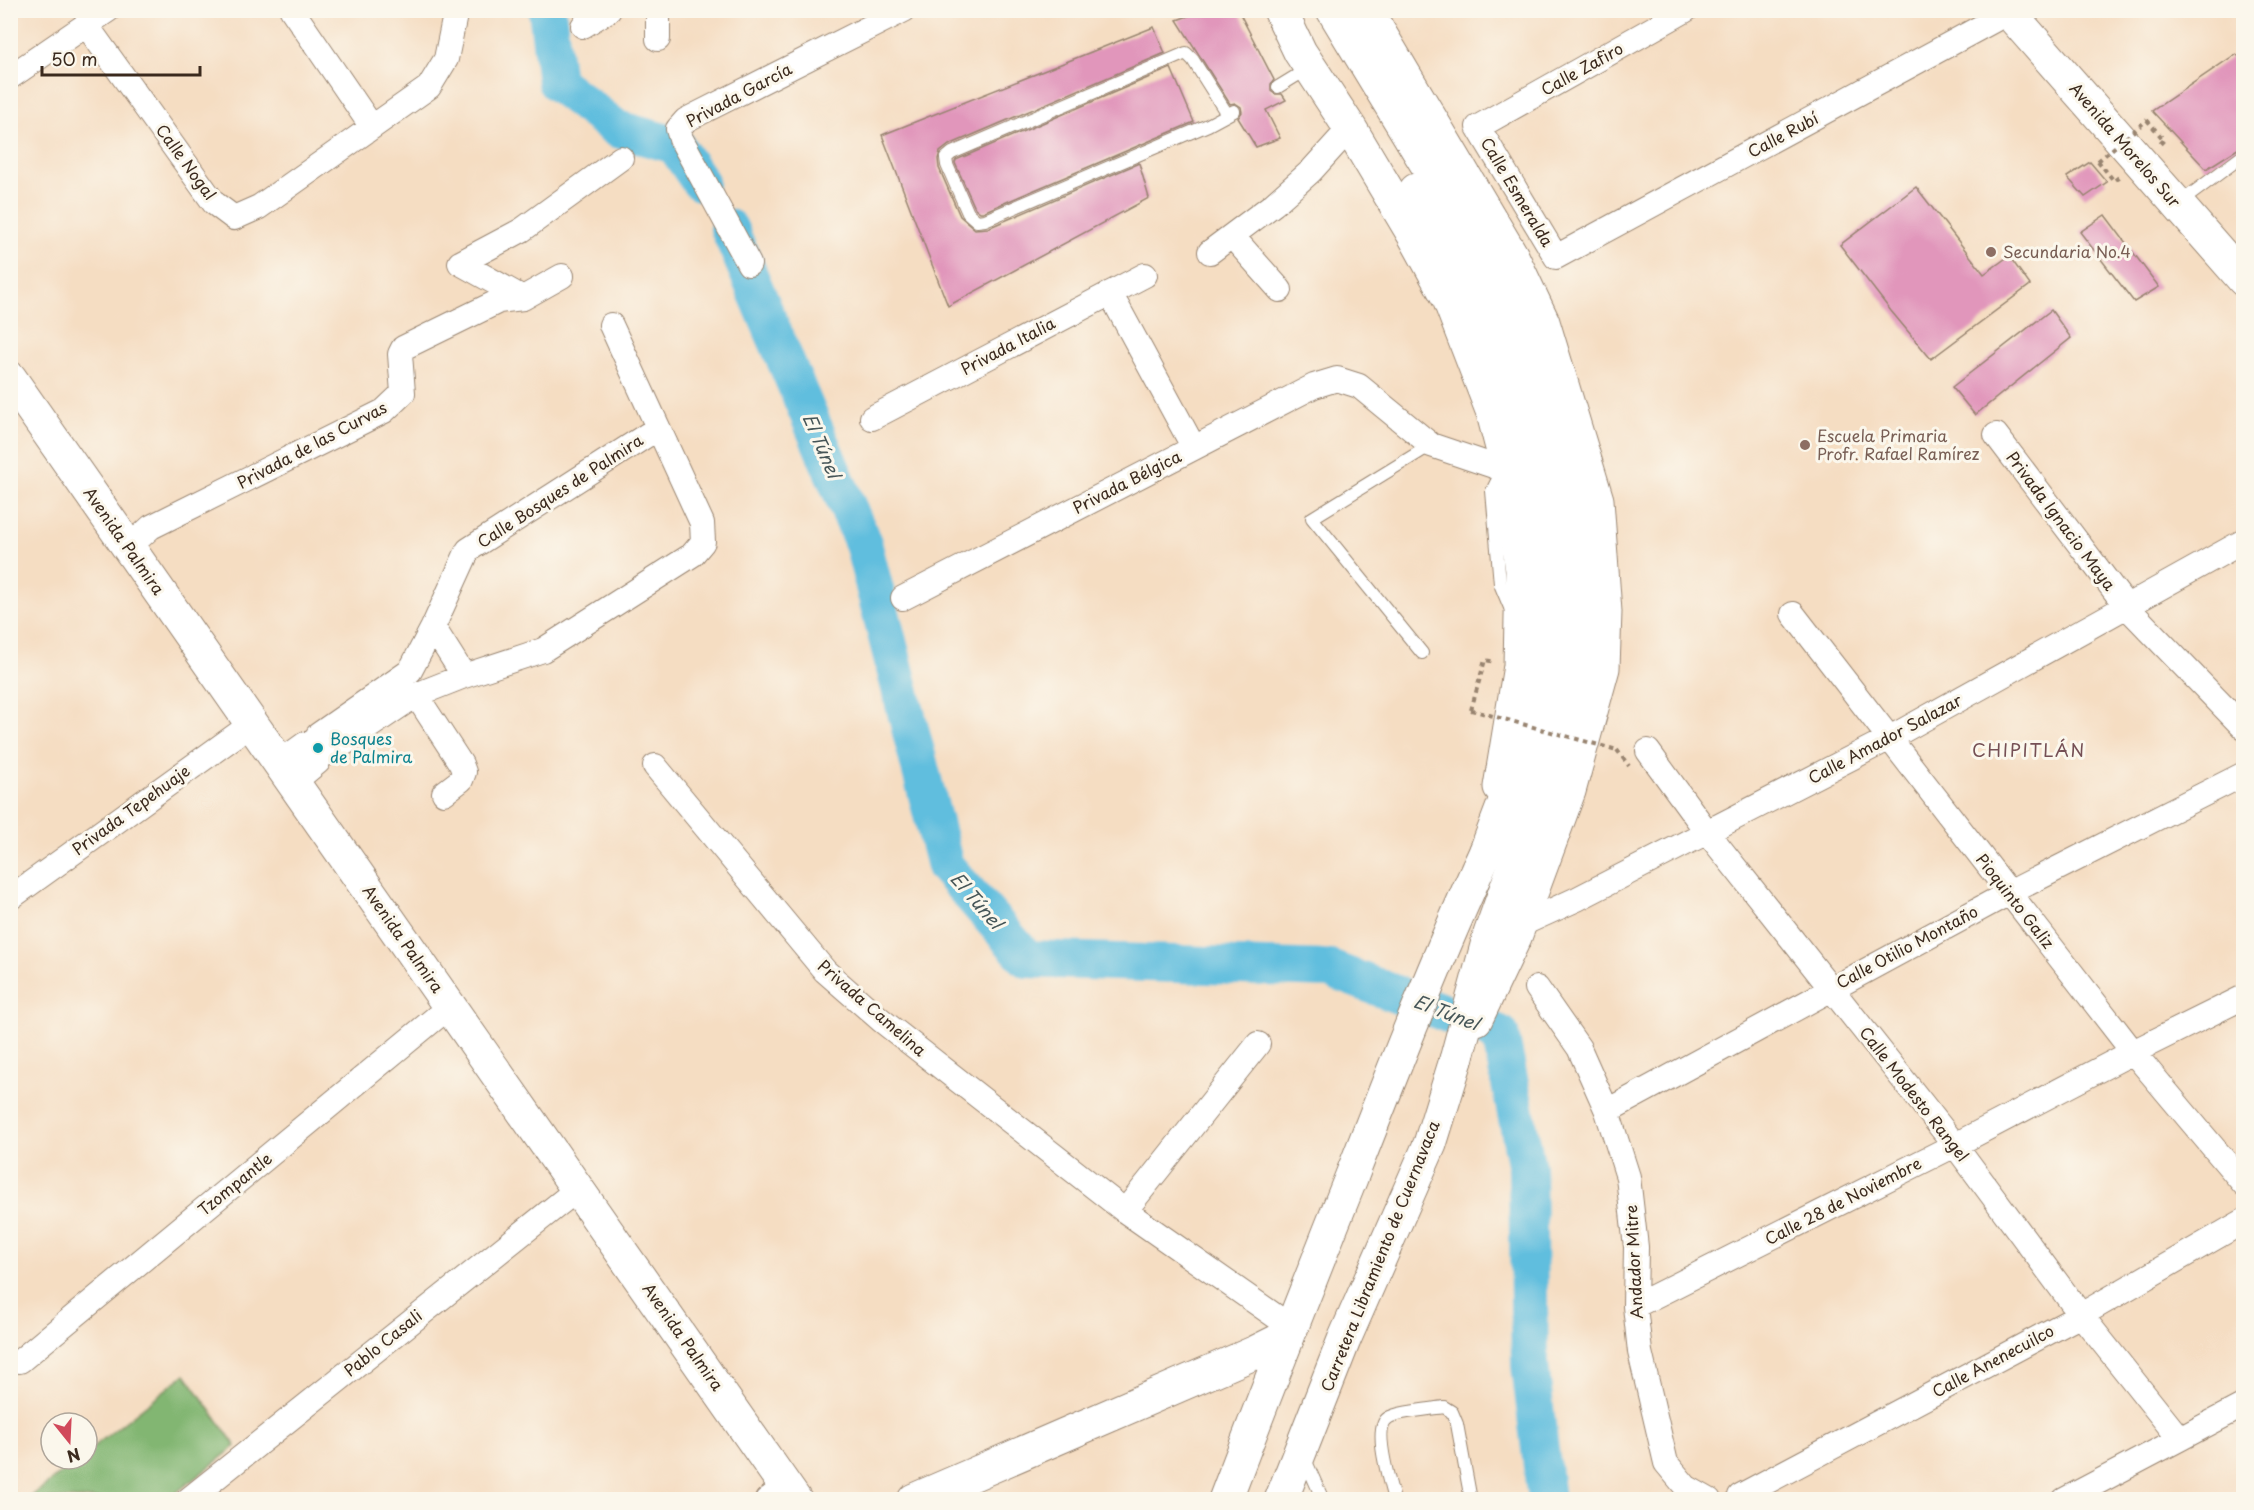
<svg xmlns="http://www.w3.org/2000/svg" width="2254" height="1510" viewBox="0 0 2254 1510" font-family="'Playpen Sans',sans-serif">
<rect width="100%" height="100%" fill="#fbf7ec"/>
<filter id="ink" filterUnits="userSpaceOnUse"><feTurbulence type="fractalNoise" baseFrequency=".0167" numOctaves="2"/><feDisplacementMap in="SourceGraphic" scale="12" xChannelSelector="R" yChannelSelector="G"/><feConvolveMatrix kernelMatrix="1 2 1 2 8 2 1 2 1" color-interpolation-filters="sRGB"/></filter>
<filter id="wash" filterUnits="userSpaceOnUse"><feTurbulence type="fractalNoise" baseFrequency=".008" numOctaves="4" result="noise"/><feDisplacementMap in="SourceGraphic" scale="24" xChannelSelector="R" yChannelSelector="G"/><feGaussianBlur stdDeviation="1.35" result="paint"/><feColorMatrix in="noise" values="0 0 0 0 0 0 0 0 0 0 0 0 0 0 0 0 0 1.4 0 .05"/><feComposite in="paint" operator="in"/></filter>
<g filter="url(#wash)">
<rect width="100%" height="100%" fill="#f5ddc2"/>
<path fill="#82b672" stroke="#5e7048" stroke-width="1.5" d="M 185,1374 L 236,1446 L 168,1499 L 28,1499 L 79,1459 L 87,1459 L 87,1452 Z"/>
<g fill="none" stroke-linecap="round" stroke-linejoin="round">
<path stroke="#60bede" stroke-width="38" d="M 547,10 L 556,82 L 617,129 L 675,145 L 700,182
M 729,228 L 863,543 L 945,866 L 1027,959 L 1330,969 L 1500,1034 L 1527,1168 L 1530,1365 L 1546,1500"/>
</g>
<g id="blocks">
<path fill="#e196bb" d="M 1205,10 L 1238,10 L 1274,80 L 1271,84 L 1271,91 L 1275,94 L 1282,94 L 1286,100 L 1266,110 L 1280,138 L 1256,147 L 1238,118 L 1242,112 L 1241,107 L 1235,103 L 1230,104 L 1177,20 Z
M 1154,27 L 1165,53 L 949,145 L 940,152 L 938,159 L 939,168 L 960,216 L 975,229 L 988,228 L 1139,163 L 1149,198 L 948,306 L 882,135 Z
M 2236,54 L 2244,61 L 2244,145 L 2206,169 L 2152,111 Z
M 1171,68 L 1194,122 L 983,212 L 980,212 L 975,208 L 955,163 L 956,160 Z
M 2090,162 L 2107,182 L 2085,197 L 2067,177 Z
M 1916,187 L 1984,274 L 2009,256 L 2030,285 L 1931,359 L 1891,311 L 1840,245 Z
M 2105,215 L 2159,287 L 2134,302 L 2080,232 Z
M 2051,310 L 2071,338 L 1975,415 L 1952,387 Z"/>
</g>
</g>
<g filter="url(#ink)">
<use href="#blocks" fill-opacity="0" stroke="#988470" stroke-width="1.5"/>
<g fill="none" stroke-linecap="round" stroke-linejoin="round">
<g stroke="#988470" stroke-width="14">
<path id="service" d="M 1278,87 L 1309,68
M 1227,114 L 1193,60 L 1186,53 L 952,153 L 946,158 L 947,165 L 968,213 L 977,221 L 985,220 L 1208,125 L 1234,111
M 2178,204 L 2244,155
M 1505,477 L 1498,479 L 1492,491 L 1500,584 L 1511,610
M 1422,653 L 1312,518 L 1431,445
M 1304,1457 L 1323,1500
M 1394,1500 C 1390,1483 1372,1428 1388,1418 C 1396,1412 1432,1409 1444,1407 L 1452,1412 L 1457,1424 L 1471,1500"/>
</g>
<g stroke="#988470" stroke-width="26">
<path id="minor" d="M 292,10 L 372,127
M 658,10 L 658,39
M 1686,10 L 1478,127 L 1556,257 L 2009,12
M 87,26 L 214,203 L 234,218 L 259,207 L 429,87 L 446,59 L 456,10
M 583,26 L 609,10
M 10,77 L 108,10
M 1232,236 L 1280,290
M 1210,252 L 1274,204 L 1311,171 L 1350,128
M 460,263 L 522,230 L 621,158
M 460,263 L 523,298
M 749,264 L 681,139 L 678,129 L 686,120 L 904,10
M 1110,293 L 1194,448
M 872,418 L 1145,275
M 1996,435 L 2127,607 L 2244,728
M 129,547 L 151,527 L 384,411 L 403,393 L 400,354 L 403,348 L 499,301 L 523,298 L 562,276
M 903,598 L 1314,386 L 1337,379 L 1359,386 L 1431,445 L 1508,471
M 1793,614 L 2133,1052 L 2244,1184
M 433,627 L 464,676
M 416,695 L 461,764 L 464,772 L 461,780 L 444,793
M 318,735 L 410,671 L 433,627 L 468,550 L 658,428
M 1648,751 L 1707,832 L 1955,1145 L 2081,1315 L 2179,1438
M 330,753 L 416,695 L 464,676 L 543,650 L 692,555 L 703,542 L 702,523 L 611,325
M 280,762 L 305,744
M 655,766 L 825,971 L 881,1020 L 1125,1211 L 1291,1327
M 294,782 L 318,762
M 10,898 L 253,723
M 1520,925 L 1577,899 L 1888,739 L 2244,541
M 1537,988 L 1579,1048 L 1607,1111 L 1628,1177 L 1636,1247 L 1635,1306 L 1640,1352 L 1666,1463 L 1686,1487 L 1709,1500
M 1607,1111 L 2009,893 L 2244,774
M 1125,1211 L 1258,1044
M 1635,1306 L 1955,1145 L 2133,1052 L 2244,997
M 20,1361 L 450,1006
M 1740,1496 L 2081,1315 L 2244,1221
M 188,1500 L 579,1188
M 767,1500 L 787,1485
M 2064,1500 L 2244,1405"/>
</g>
<g stroke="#988470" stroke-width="35">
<path id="secondary" d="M 10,378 L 795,1500"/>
</g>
<g stroke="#988470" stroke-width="35">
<path id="primary" d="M 1280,10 L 1300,52 L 1350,128 L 1415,237 L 1449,299 L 1493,413 L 1508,471 L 1522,570 L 1520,666 L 1500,787
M 1366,10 L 1512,256 L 1543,322 L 1597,500 L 1605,612 L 1603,668 L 1569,791 L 1515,937 L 1476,1019
M 2007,10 L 2244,280"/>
</g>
<g stroke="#988470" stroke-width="35">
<path id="trunk" d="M 914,1500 L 1256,1352 L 1286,1337
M 1225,1500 C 1266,1392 1308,1285 1351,1178 C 1394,1068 1437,958 1486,851
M 1281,1500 L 1344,1340 L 1430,1144 L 1456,1060"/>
</g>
<g stroke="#988470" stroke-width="35">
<path id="motorway" d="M 1333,10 L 1492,272 L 1525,336 L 1544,395 L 1563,465 L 1571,507 L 1576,563 L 1576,611 L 1573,672 L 1543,785 L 1490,934 L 1456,1060
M 1416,190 C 1496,319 1545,449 1549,602 C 1549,621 1550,638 1547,657 C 1537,724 1510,787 1486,851"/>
</g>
<path stroke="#988470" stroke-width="4" stroke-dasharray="4.5 4.5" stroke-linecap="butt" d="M 2147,120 L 2164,140 L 2160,144
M 2098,161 L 2114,181 L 2119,177
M 1471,710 L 1485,660 L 1495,662
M 1617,750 L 1629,766"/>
<use href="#service" stroke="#fff" stroke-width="12"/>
<use href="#minor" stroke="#fff" stroke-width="24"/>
<use href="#secondary" stroke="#fff" stroke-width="33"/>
<use href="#primary" stroke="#fff" stroke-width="33"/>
<use href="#trunk" stroke="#fff" stroke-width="33"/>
<use href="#motorway" stroke="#fff" stroke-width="33"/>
<path stroke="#988470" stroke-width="4" stroke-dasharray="4.5 4.5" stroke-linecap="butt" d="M 2098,161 L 2147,120
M 1471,710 L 1617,750"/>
</g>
</g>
<g fill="#8d6e63" stroke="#fbf7ec" stroke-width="2">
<circle cx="1991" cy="252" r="6"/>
<circle cx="1805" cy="445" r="6"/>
</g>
<circle fill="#0f9aa8" stroke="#fbf7ec" stroke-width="2" cx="318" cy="748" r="6"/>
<g text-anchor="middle" stroke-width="6" stroke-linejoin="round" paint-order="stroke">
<g font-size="16" fill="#3b2a1e" stroke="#fbf7ec">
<text transform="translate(1582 69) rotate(-29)" y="6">Calle Zafiro</text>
<text transform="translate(739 95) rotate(-28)" y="6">Privada García</text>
<text transform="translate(1783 135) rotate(-28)" y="6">Calle Rubí</text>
<text transform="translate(2125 145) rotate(49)" y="6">Avenida Morelos Sur</text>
<text transform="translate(186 162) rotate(54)" y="6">Calle Nogal</text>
<text transform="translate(1517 192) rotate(59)" y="6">Calle Esmeralda</text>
<text transform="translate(1008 346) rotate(-28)" y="6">Privada Italia</text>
<text transform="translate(312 445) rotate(-28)" y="6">Privada de las Curvas</text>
<text transform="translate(1127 482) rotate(-27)" y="6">Privada Bélgica</text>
<text transform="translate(560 491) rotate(-33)" y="6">Calle Bosques de Palmira</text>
<text transform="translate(2061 521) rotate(53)" y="6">Privada Ignacio Maya</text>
<text transform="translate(124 541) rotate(55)" y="6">Avenida Palmira</text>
<text transform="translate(1885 739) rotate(-28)" y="6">Calle Amador Salazar</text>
<text transform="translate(131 810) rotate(-36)" y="6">Privada Tepehuaje</text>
<text transform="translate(2015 901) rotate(52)" y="6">Pioquinto Galiz</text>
<text transform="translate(403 939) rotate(55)" y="6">Avenida Palmira</text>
<text transform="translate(1907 947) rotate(-28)" y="6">Calle Otilio Montaño</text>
<text transform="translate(872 1008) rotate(41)" y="6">Privada Camelina</text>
<text transform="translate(1914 1094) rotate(52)" y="6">Calle Modesto Rangel</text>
<text transform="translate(235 1184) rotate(-39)" y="6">Tzompantle</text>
<text transform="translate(1843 1201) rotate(-27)" y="6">Calle 28 de Noviembre</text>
<text transform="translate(1380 1256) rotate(-68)" y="6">Carretera Libramiento de Cuernavaca</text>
<text transform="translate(1634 1262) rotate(-93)" y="6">Andador Mitre</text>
<text transform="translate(683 1337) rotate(55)" y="6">Avenida Palmira</text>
<text transform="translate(383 1343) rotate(-39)" y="6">Pablo Casali</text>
<text transform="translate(1993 1361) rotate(-28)" y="6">Calle Anenecuilco</text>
</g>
<g font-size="16" fill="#785e54" stroke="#fbf7ec" text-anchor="start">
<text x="2003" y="258">Secundaria No.4</text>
<text x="1817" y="442">Escuela Primaria<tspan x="1817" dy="18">Profr. Rafael Ramírez</tspan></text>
</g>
<g font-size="16" fill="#0d838f" stroke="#fbf7ec" text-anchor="start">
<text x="330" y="745">Bosques<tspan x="330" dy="18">de Palmira</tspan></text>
</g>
<g font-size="18" font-style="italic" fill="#465658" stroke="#fbf7ec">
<text transform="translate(821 446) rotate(67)" y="6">El Túnel</text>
<text transform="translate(976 901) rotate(49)" y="6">El Túnel</text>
<text transform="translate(1446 1013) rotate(21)" y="6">El Túnel</text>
</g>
<g font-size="18" letter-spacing="1.5" fill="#755055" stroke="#fbf7ec">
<text x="2029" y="757">CHIPITLÁN</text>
</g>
</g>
<rect width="2254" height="1510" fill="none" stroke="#fbf7ec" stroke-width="36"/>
<g transform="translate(69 1441) rotate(162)"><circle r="28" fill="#fbf7ec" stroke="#aea59a" stroke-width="1.5"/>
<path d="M0-4.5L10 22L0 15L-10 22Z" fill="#d1495b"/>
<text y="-9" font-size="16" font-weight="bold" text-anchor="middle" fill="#3b2a1e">N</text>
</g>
<path d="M42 66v9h158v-9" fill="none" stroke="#3b2a1e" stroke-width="3"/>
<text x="51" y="66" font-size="18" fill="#3b2a1e" stroke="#fbf7ec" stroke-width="4.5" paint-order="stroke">50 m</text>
</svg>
